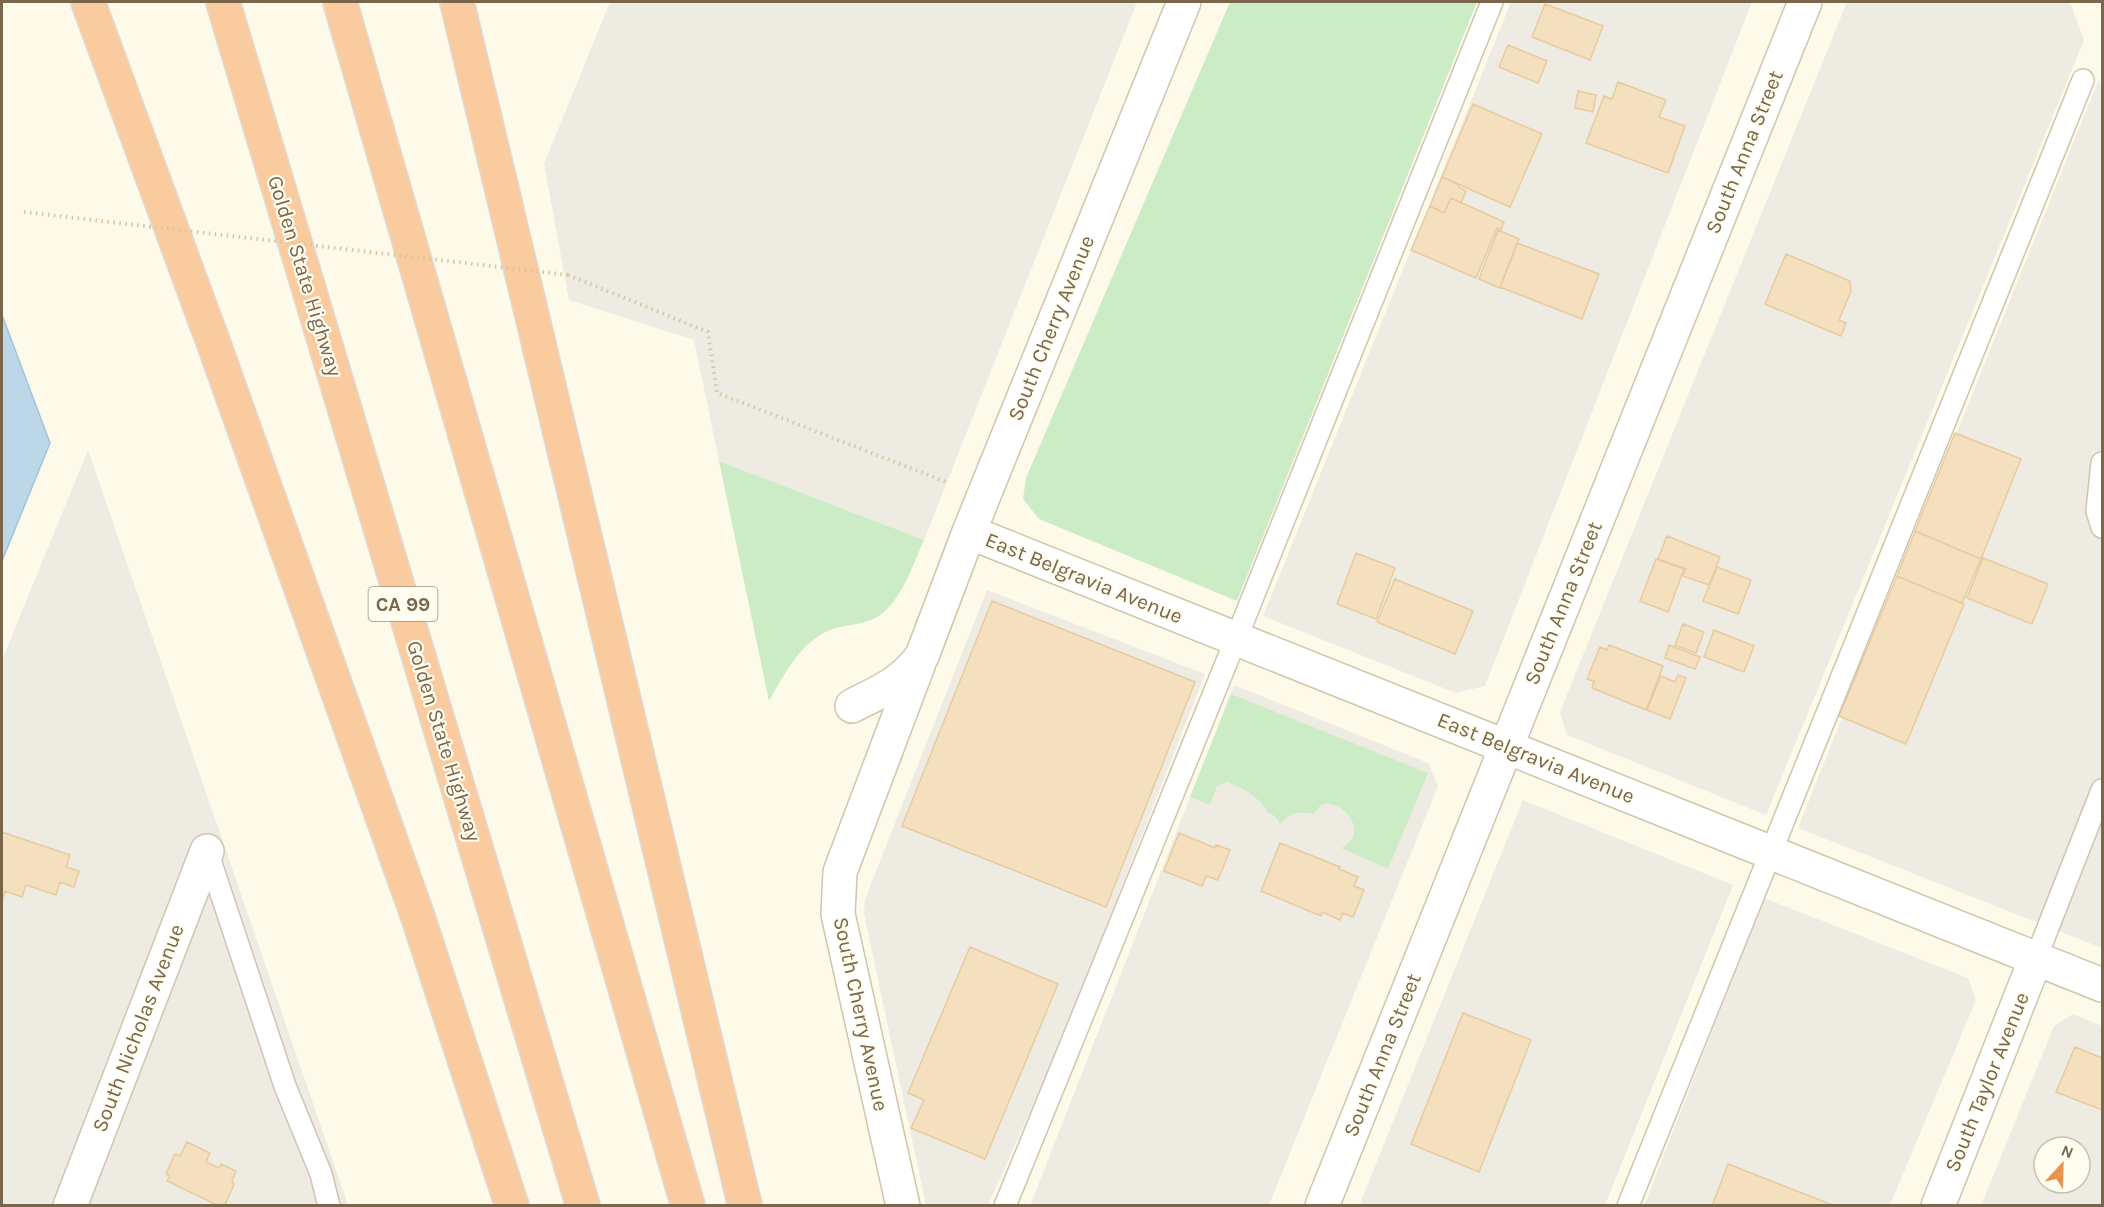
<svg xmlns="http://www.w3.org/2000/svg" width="2104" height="1207" viewBox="0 0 2104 1207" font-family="Karla,sans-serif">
<rect width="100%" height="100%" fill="#fdfae9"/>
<path fill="#eeebe2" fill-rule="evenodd" d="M 610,2 L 1137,2 L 924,540 L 719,461 L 694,340 L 569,300 L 544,164 Z
M 1511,2 L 1752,2 L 1485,686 L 1456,693 L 1263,616 Z
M 1847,2 L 2070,2 L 2084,40 L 1766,815 L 1567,735 L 1560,712 Z
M 2099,79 L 2102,89 L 2102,948 L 1798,828 Z
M 88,450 L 348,1205 L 2,1206 L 2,660 Z
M 987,590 L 1205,674 L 1059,1047 L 988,1205 L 926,1205 L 864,914 L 865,899 Z
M 1234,685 L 1428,763 L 1438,786 L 1269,1205 L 1030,1206 Z
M 1523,800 L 1733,885 L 1605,1205 L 1359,1206 Z
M 1764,898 L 1968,978 L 1976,1000 L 1890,1205 L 1644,1206 Z
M 2073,1014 L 2102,1026 L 2102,1205 L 1981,1206 L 2054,1026 ZM 2044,1147 L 2080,1147 L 2080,1183 L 2044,1183 Z"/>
<path fill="#ccecc6" d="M 1230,2 L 1477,2 L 1237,601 L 1039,519 L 1023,499 L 1026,478 Z
M 719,461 L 924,540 C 913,564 904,594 884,612 C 871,624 852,624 836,628 C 801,639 786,672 769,701 Z
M 1231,694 L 1428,773 L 1388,869 L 1341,848 C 1372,832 1342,800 1324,804 C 1319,805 1317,810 1314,814 C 1296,811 1293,812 1280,824 L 1275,816 L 1268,813 C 1260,797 1243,788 1227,782 L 1217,786 L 1210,805 L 1190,797 Z"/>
<path fill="#bcd7e8" stroke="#a2c4da" stroke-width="1.5" d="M 2,315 L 50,443 L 2,561 Z"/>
<path fill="#f4e0bf" stroke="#e7cb9f" stroke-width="1.5" d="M 1545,4 L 1603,26 L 1590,60 L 1532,37 Z
M 1508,45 L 1547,61 L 1538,83 L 1499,67 Z
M 1618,82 L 1666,100 L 1659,117 L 1685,126 L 1668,173 L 1586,143 L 1604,96 L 1612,99 Z
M 1578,91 L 1596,95 L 1593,112 L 1575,108 Z
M 1473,104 L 1542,134 L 1510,207 L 1442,177 Z
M 1442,177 L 1459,185 L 1458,187 L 1466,191 L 1461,203 L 1451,198 L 1444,213 L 1430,206 Z
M 1451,198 L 1504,222 L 1501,230 L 1497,228 L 1476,278 L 1411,250 L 1430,206 L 1444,213 Z
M 1498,230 L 1519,239 L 1500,288 L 1479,279 Z
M 1517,243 L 1599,274 L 1582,319 L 1500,287 Z
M 1786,254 L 1850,281 L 1851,291 L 1839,320 L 1846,323 L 1841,336 L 1765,304 Z
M 1955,433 L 2021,459 L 1981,559 L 1915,531 Z
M 1915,531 L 1981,559 L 1962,603 L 1897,576 Z
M 1667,536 L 1720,557 L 1709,585 L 1683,576 L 1686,569 L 1658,559 Z
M 1356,553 L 1395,568 L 1376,619 L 1337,604 Z
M 1983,558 L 2048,584 L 2032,624 L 1967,598 Z
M 1656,559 L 1684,569 L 1668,612 L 1640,601 Z
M 1717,567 L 1751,580 L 1738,614 L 1703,601 Z
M 1897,576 L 1964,604 L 1906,744 L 1839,716 Z
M 1395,579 L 1473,611 L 1455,654 L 1377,622 Z
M 992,601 L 1195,682 L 1106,907 L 902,826 Z
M 1683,624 L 1704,632 L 1696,653 L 1675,645 Z
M 1714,630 L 1754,646 L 1744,672 L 1704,657 Z
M 1609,645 L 1663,666 L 1646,710 L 1592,688 L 1594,681 L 1587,679 L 1600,647 L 1607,650 Z
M 1669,645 L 1700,657 L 1695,669 L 1665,658 Z
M 1678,675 L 1686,678 L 1670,719 L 1647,710 L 1661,676 L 1675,682 Z
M 2,832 L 70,855 L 66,867 L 79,871 L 74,887 L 60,882 L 56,895 L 26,885 L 22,897 L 5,891 L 2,901 Z
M 1179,833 L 1215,848 L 1216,845 L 1230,850 L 1218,880 L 1206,876 L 1202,886 L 1164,871 Z
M 1280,843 L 1340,867 L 1339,869 L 1358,877 L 1354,886 L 1364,890 L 1353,917 L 1343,913 L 1340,920 L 1322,912 L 1321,916 L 1261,891 Z
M 970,947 L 1058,984 L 985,1159 L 911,1128 L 924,1100 L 908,1093 Z
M 1463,1013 L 1531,1040 L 1479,1172 L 1411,1144 Z
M 2075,1047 L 2102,1058 L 2102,1110 L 2056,1092 Z
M 187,1142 L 210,1153 L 206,1162 L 219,1168 L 221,1164 L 236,1171 L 232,1181 L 234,1185 L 224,1206 L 219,1206 L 167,1181 L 170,1176 L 166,1174 L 175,1154 L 180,1156 Z
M 1728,1164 L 1835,1206 L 1712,1206 Z"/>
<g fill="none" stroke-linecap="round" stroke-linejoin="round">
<g stroke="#d0c5ad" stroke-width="24">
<path id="service" d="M 2102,463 L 2097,511 L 2102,527
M 207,851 L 285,1086 L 321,1174 L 329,1206
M 2036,958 L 2102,790
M 1005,1206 L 1236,639 L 1492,2
M 1628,1206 L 2083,80"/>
</g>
<g stroke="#d0c5ad" stroke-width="36">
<path id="minor" d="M 969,532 L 2102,985
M 852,706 C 881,691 901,684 922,656 L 969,532 L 1184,2
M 70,1206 L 207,851
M 903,1206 L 838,914 L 840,872 L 919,663
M 1322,1206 L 1805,2
M 1938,1206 L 2036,958"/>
</g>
<g stroke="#dfdad4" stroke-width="36">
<path id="motorway" d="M 88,2 L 215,347 L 418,917 L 512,1206
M 223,2 L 583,1206
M 340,2 L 688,1206
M 457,2 L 745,1206"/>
</g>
<path stroke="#d9c4a2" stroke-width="4" stroke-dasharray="1.5 4.5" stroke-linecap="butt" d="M 568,275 L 708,332 L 717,393 L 949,483"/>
<use href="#service" stroke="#fff" stroke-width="21"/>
<use href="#minor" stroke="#fff" stroke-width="33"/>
<use href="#motorway" stroke="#f9cb9e" stroke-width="33"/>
<path stroke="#d9c4a2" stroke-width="4" stroke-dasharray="1.5 4.5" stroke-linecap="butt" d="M 24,212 L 568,275"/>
</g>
<g text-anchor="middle" stroke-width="4.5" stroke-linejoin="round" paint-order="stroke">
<rect fill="#fffdf0" stroke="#a1937c" stroke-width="1.5" x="368.5" y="587" width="69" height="34" rx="4.5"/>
<g font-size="20" font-weight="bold" fill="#79664b">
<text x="403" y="611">CA 99</text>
</g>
<g font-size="21" fill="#79664b" stroke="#fffdf0">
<text transform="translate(1744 152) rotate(-68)" y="7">South Anna Street</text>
<text transform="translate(305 276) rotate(73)" y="7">Golden State Highway</text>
<text transform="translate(1051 328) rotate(-68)" y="7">South Cherry Avenue</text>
<text transform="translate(1084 578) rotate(22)" y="7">East Belgravia Avenue</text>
<text transform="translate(1563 603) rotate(-68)" y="7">South Anna Street</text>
<text transform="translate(444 741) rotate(73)" y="7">Golden State Highway</text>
<text transform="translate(1536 758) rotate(22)" y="7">East Belgravia Avenue</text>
<text transform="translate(861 1014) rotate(78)" y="7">South Cherry Avenue</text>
<text transform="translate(138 1028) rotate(-69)" y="7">South Nicholas Avenue</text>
<text transform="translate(1382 1055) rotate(-68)" y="7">South Anna Street</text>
<text transform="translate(1987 1082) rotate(-68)" y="7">South Taylor Avenue</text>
</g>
</g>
<rect width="2104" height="1207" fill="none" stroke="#79664b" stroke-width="6"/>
<g transform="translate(2062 1165) rotate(22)"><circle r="28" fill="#fffdf0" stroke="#c9c1ae" stroke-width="1.5"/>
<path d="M0-4.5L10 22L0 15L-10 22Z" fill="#ea944b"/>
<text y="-9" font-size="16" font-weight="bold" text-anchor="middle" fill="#79664b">N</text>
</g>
</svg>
